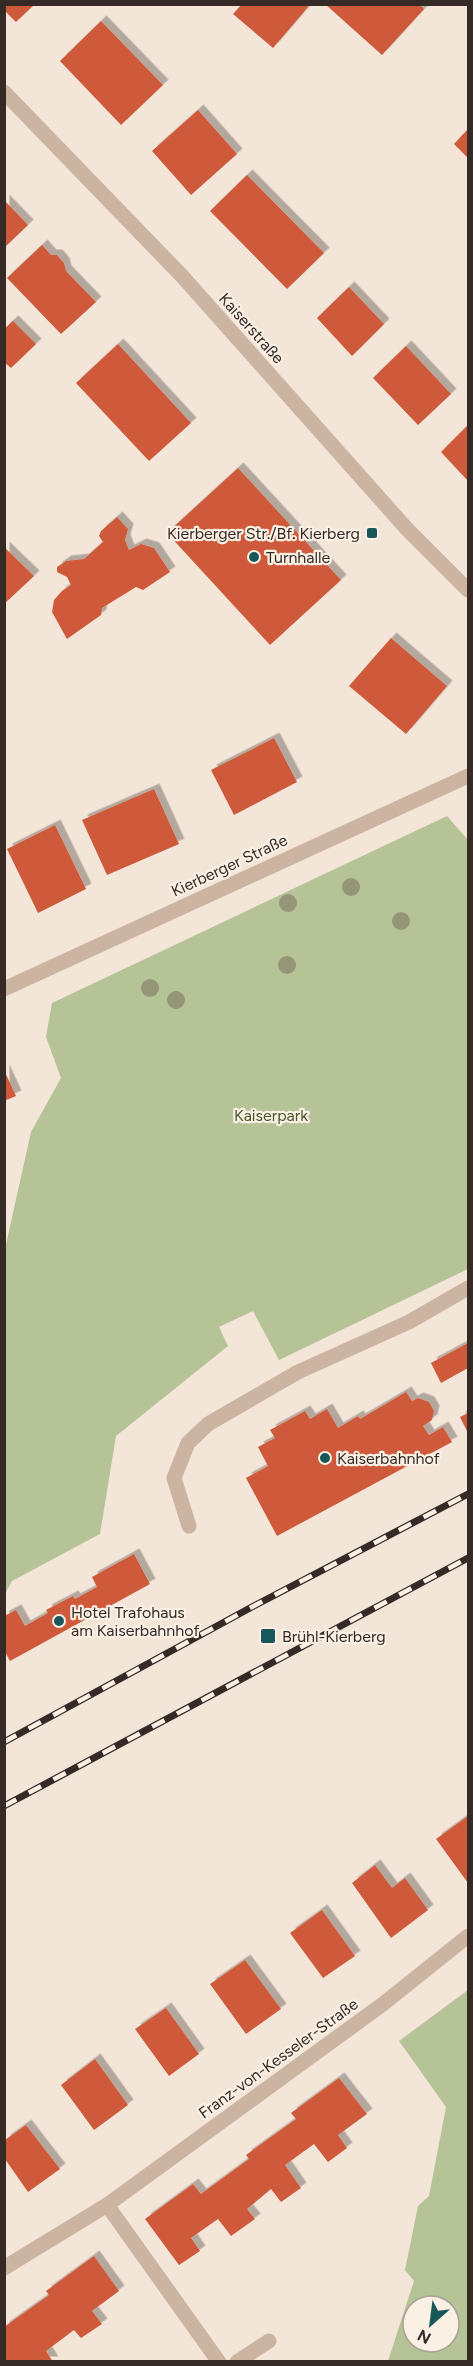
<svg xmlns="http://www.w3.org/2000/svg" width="473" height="2366" viewBox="0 0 473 2366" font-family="Figtree,sans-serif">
<defs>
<filter id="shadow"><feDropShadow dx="5.5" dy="-5.5" stdDeviation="0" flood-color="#0004"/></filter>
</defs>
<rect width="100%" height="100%" fill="#f3e5d8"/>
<path fill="#b5c397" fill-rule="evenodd" d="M 447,816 L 468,840 L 468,1269 L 279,1360 L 253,1311 L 219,1327 L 228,1346 L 116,1436 L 100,1534 L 12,1581 L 5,1594 L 5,1249 L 31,1132 L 61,1078 L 46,1037 L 52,1003 Z
M 468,1990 L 468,2361 L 388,2361 L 414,2281 L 405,2270 L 418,2206 L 429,2196 L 446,2107 L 399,2041 ZM 413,2306 L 449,2306 L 449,2342 L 413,2342 Z"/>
<path fill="#cf5a3a" filter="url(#shadow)" d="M 4,4 L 35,4 L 16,22 L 4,10 Z
M 242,4 L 305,4 L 308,7 L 273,48 L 233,14 Z
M 325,4 L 419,4 L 424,9 L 382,55 Z
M 101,21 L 163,85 L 121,125 L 60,61 Z
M 198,110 L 237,154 L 191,195 L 152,151 Z
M 468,129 L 468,158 L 454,144 Z
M 247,175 L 324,253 L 287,289 L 210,211 Z
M 4,200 L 28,225 L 4,248 Z
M 42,245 L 51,255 L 57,255 L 64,263 L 66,271 L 96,302 L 61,334 L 7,278 Z
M 349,287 L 384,324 L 352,356 L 317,318 Z
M 13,321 L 36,344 L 11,368 L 4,362 L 4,329 Z
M 118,344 L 191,423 L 149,461 L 76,383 Z
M 406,346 L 451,394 L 418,425 L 373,378 Z
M 468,425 L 468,481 L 441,452 Z
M 238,468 L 341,580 L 270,645 L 167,533 Z
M 117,517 L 128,529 L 125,540 L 129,550 L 141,544 L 154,548 L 170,572 L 143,590 L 136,587 L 102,608 L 101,615 L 67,639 L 52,612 L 54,600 L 62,591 L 71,585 L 67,577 L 57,572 L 57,567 L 66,561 L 84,559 L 103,542 L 99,536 L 101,531 Z
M 4,547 L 34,576 L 4,604 Z
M 391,638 L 447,686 L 406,734 L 349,686 Z
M 274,738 L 297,782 L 234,815 L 211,770 Z
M 154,789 L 179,844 L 107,875 L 82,820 Z
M 55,825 L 86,889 L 38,913 L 7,849 Z
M 4,1070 L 16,1096 L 4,1101 Z
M 468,1343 L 468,1368 L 441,1383 L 431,1363 Z
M 406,1392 L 412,1401 L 418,1398 L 429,1402 L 434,1411 L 432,1420 L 423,1426 L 429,1435 L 443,1427 L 452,1442 L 277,1536 L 246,1478 L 268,1466 L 258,1447 L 275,1438 L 270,1430 L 305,1411 L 310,1419 L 327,1409 L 338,1428 L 358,1416 L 360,1419 Z
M 468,1413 L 468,1433 L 460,1417 Z
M 134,1554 L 150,1584 L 10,1661 L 4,1650 L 4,1616 L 16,1610 L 25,1626 L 48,1613 L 46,1610 L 73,1596 L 75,1599 L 97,1587 L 92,1577 Z
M 468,1816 L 468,1883 L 436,1839 Z
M 375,1865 L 392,1888 L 405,1878 L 428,1910 L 391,1938 L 352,1883 Z
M 322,1910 L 355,1956 L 323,1978 L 290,1933 Z
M 245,1960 L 281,2009 L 246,2034 L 210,1984 Z
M 166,2008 L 199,2054 L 169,2076 L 135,2029 Z
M 95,2059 L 128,2105 L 94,2130 L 61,2085 Z
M 339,2078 L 367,2114 L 338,2135 L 347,2148 L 328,2162 L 314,2144 L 285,2165 L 301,2188 L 281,2202 L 271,2189 L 247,2209 L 255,2219 L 231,2236 L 218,2219 L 191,2238 L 200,2251 L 179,2265 L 145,2219 L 193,2184 L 201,2194 L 249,2159 L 246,2155 L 296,2119 L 291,2113 Z
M 26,2125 L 60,2169 L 28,2192 L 5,2159 L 5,2140 Z
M 94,2256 L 119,2291 L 92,2311 L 102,2324 L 81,2338 L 74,2330 L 46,2351 L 53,2362 L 4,2362 L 4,2327 L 49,2295 L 46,2291 Z"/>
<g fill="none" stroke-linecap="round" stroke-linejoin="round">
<path stroke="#ccb4a3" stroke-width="15" d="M 4,92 L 182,276 L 406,528 L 468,590
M 4,989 L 468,776
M 189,1526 L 174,1478 L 188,1443 L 208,1424 L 298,1372 L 409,1322 L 468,1288
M 107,2205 L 219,2362
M 4,2268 L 107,2205 L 383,2004 L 468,1936
M 237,2362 L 269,2341"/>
<g stroke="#362a26" stroke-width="7">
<path id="rail" d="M 4,1742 L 250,1608 L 468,1494
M 4,1806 L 468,1558"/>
</g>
<use href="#rail" stroke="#faf0e4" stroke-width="4.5" stroke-dasharray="14" stroke-linecap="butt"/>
</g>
<g fill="#949677">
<circle cx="351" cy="887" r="9"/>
<circle cx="288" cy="903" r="9"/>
<circle cx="401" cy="921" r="9"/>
<circle cx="287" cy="965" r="9"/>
<circle cx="150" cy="988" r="9"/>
<circle cx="176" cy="1000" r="9"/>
</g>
<g fill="#18585a" stroke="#faf0e4" stroke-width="2">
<rect x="366" y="527" width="12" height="12" rx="3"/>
<circle cx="254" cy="557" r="6"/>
<circle cx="325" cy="1458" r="6"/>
<circle cx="59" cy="1621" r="6"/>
<rect x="260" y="1628" width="16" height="16" rx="3"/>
</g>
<g text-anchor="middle" stroke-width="4.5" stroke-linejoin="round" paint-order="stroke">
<g font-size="16" fill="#362a26" stroke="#faf0e4">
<text transform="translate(252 328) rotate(48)" y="6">Kaiserstraße</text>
<text transform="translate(229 865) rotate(-25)" y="6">Kierberger Straße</text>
<text transform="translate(278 2058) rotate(-36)" y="6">Franz-von-Kesseler-Straße</text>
</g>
<g font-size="16" fill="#362a26" stroke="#faf0e4" text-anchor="start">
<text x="360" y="539" text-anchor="end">Kierberger Str./Bf. Kierberg</text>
<text x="266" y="563">Turnhalle</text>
<text x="337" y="1464">Kaiserbahnhof</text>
<text x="71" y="1618">Hotel Trafohaus<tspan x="71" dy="18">am Kaiserbahnhof</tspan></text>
<text x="282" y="1642">Brühl-Kierberg</text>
</g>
<g font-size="16" fill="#465628" stroke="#faf0e4">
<text x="271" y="1121">Kaiserpark</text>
</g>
</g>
<rect width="473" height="2366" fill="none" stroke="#362a26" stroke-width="12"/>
<g transform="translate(431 2324) rotate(208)"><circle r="28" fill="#faf0e4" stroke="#aca198" stroke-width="1.5"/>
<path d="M0-4.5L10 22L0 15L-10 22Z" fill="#18585a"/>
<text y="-9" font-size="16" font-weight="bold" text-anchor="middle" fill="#362a26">N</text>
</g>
</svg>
